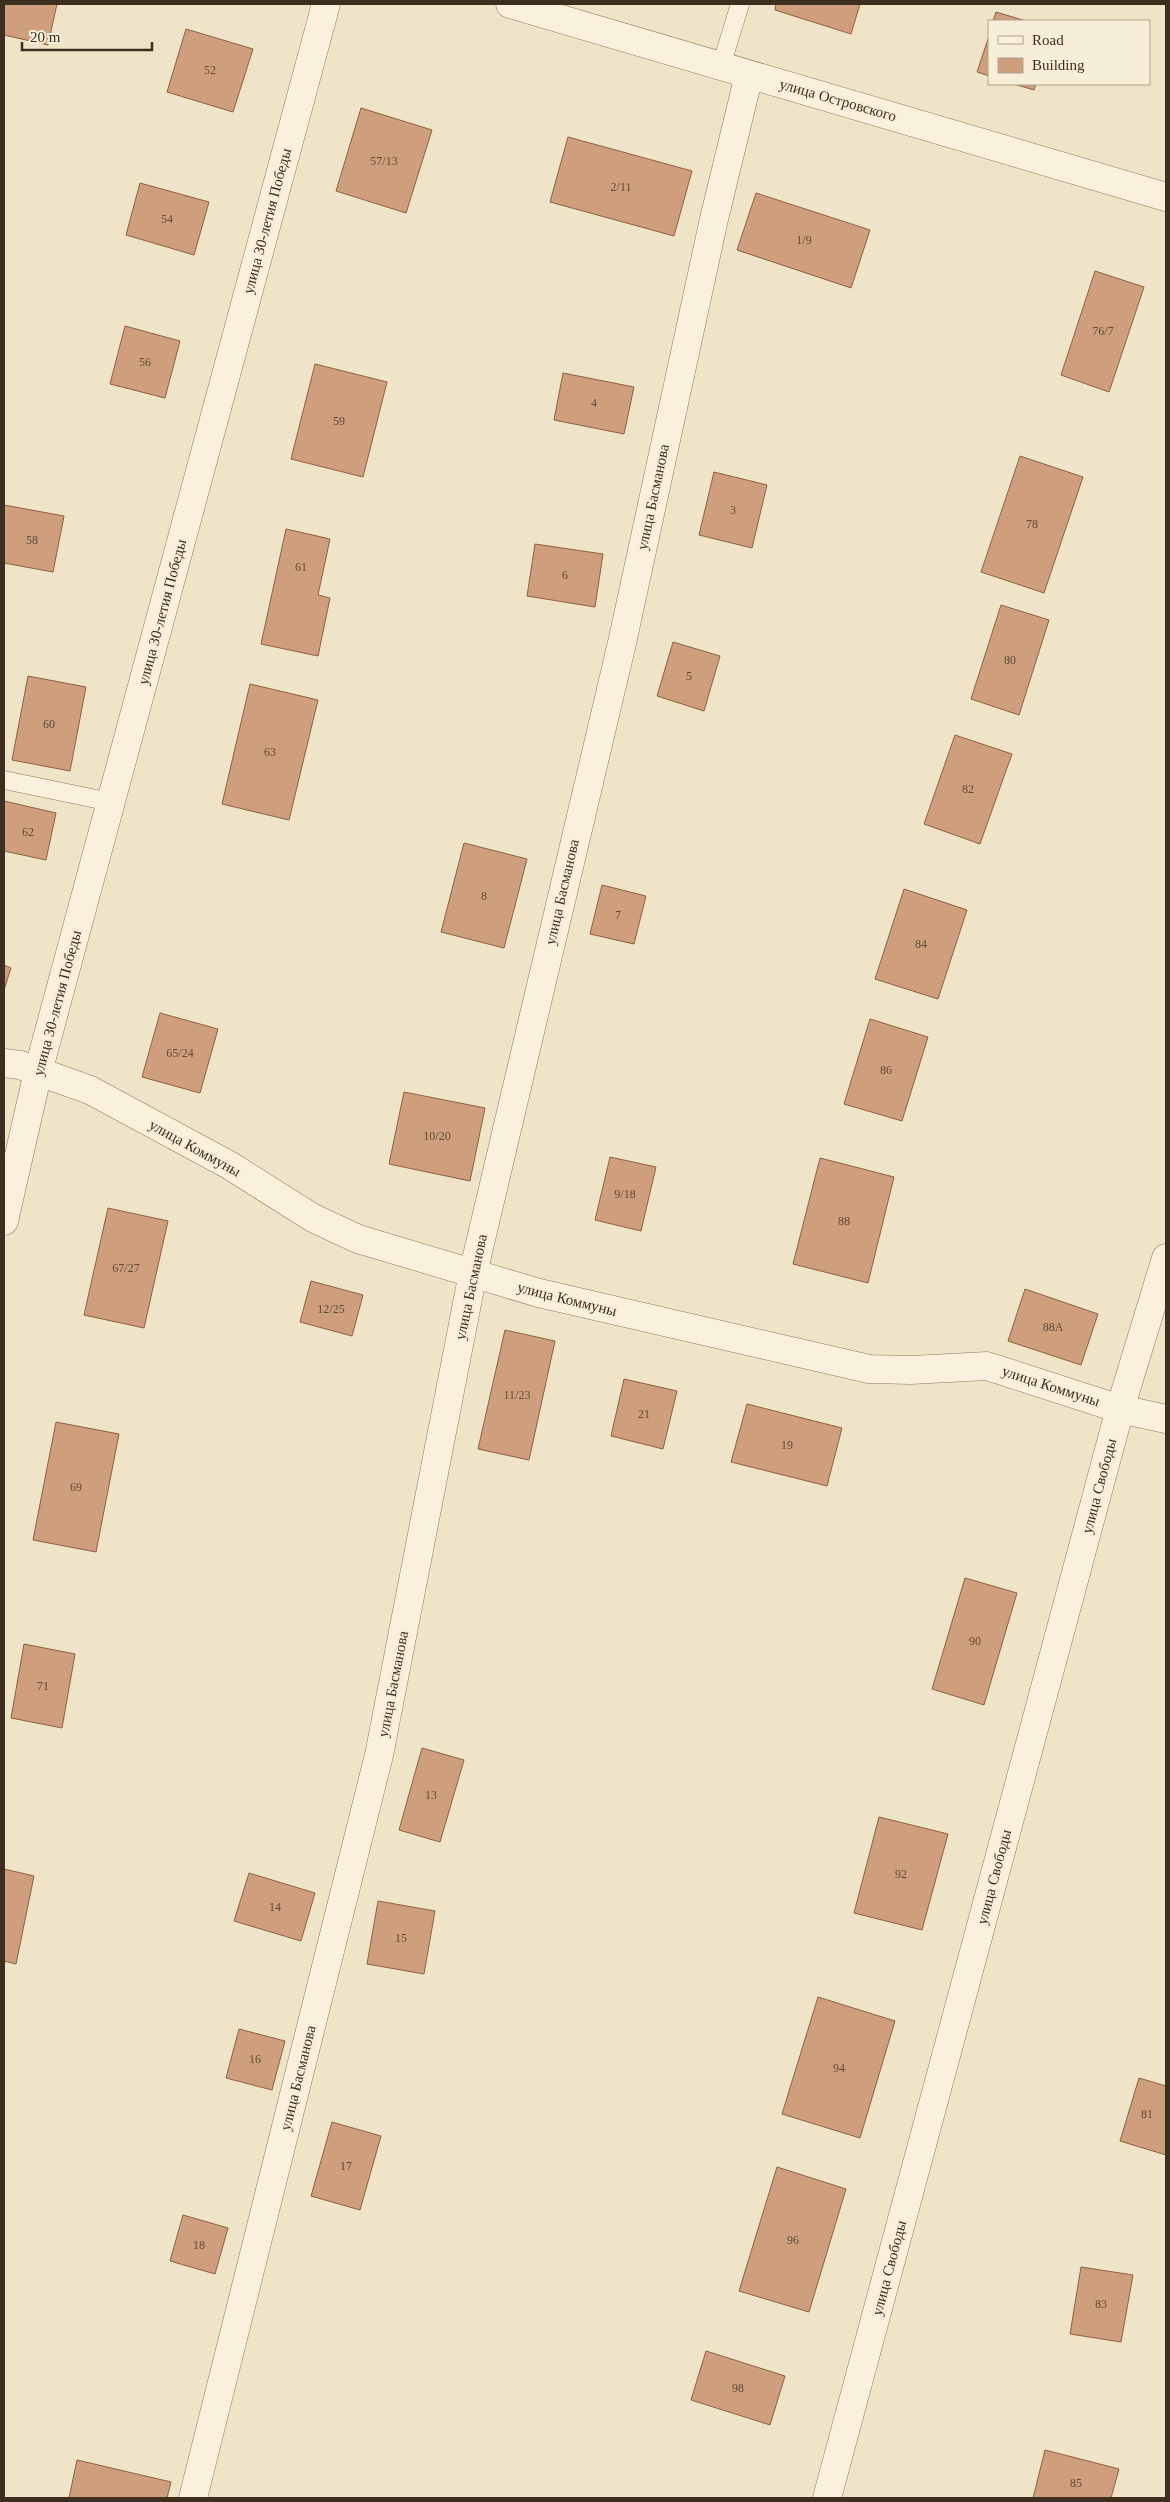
<svg xmlns="http://www.w3.org/2000/svg" width="1170" height="2502" viewBox="0 0 1170 2502" font-family="'Times New Roman',serif">
<rect width="100%" height="100%" fill="#f0e4c8"/>
<path fill="#cf9f7d" stroke="#8d5f41" d="M 4,4 L 57,4 L 48,45 L 4,35 Z
M 776,4 L 860,4 L 851,34 L 775,10 Z
M 996,12 L 1026,21 L 993,21 Z
M 186,29 L 253,49 L 233,112 L 167,92 Z
M 989,36 L 989,76 L 977,72 Z
M 1014,84 L 1036,84 L 1034,90 Z
M 361,108 L 432,130 L 406,213 L 336,191 Z
M 568,137 L 692,171 L 674,236 L 550,202 Z
M 140,183 L 209,202 L 194,255 L 126,235 Z
M 756,193 L 870,230 L 851,288 L 737,250 Z
M 1095,271 L 1144,287 L 1109,392 L 1061,375 Z
M 125,326 L 180,341 L 165,398 L 110,384 Z
M 315,364 L 387,382 L 363,477 L 291,459 Z
M 563,373 L 634,387 L 624,434 L 554,420 Z
M 1020,456 L 1083,477 L 1044,593 L 981,572 Z
M 714,472 L 767,485 L 752,548 L 699,535 Z
M 4,505 L 64,516 L 53,572 L 4,563 Z
M 286,529 L 330,539 L 318,595 L 330,598 L 318,656 L 261,644 Z
M 535,544 L 603,554 L 595,607 L 527,596 Z
M 1001,605 L 1049,620 L 1019,715 L 971,699 Z
M 673,642 L 720,656 L 704,711 L 657,696 Z
M 28,676 L 86,687 L 70,771 L 12,760 Z
M 250,684 L 318,700 L 289,820 L 222,804 Z
M 955,735 L 1012,754 L 980,844 L 924,824 Z
M 4,801 L 56,813 L 46,860 L 4,851 Z
M 464,843 L 527,859 L 504,948 L 441,932 Z
M 602,885 L 646,896 L 634,944 L 590,934 Z
M 904,889 L 967,910 L 938,999 L 875,979 Z
M 4,965 L 11,968 L 4,990 Z
M 160,1013 L 218,1029 L 200,1093 L 142,1077 Z
M 870,1019 L 928,1037 L 902,1121 L 844,1104 Z
M 404,1092 L 485,1108 L 470,1181 L 389,1164 Z
M 610,1157 L 656,1167 L 641,1231 L 595,1220 Z
M 820,1158 L 894,1177 L 868,1283 L 793,1264 Z
M 108,1208 L 168,1221 L 144,1328 L 84,1315 Z
M 311,1281 L 363,1295 L 352,1336 L 300,1322 Z
M 1025,1289 L 1098,1314 L 1081,1365 L 1008,1341 Z
M 505,1330 L 555,1341 L 529,1460 L 478,1449 Z
M 624,1379 L 677,1391 L 663,1449 L 611,1436 Z
M 747,1404 L 842,1428 L 827,1486 L 731,1462 Z
M 56,1422 L 119,1434 L 96,1552 L 33,1540 Z
M 965,1578 L 1017,1593 L 984,1705 L 932,1689 Z
M 24,1644 L 75,1654 L 62,1728 L 11,1718 Z
M 422,1748 L 464,1760 L 440,1842 L 399,1830 Z
M 879,1817 L 948,1834 L 922,1930 L 854,1913 Z
M 4,1869 L 34,1876 L 16,1964 L 4,1961 Z
M 249,1873 L 315,1893 L 301,1941 L 234,1921 Z
M 378,1901 L 435,1911 L 424,1974 L 367,1964 Z
M 818,1997 L 895,2021 L 860,2138 L 782,2114 Z
M 239,2029 L 285,2041 L 272,2090 L 226,2078 Z
M 1139,2078 L 1166,2086 L 1166,2155 L 1120,2141 Z
M 332,2122 L 381,2136 L 360,2210 L 311,2196 Z
M 777,2167 L 846,2189 L 809,2312 L 739,2291 Z
M 183,2215 L 228,2228 L 215,2274 L 170,2261 Z
M 1081,2267 L 1133,2275 L 1121,2342 L 1070,2334 Z
M 706,2351 L 785,2376 L 770,2425 L 691,2400 Z
M 1045,2450 L 1119,2469 L 1111,2498 L 1033,2498 Z
M 77,2460 L 171,2482 L 167,2498 L 69,2498 Z"/>
<g fill="none" stroke-linecap="round" stroke-linejoin="round">
<g stroke="#8d765c" stroke-width="19">
<path id="service" d="M 721,66 L 740,4
M 4,780 L 111,802"/>
</g>
<g stroke="#8d765c" stroke-width="29">
<path id="minor" d="M 510,4 L 1166,197
M 4,1063 L 20,1065 L 90,1090 L 229,1165 L 313,1218 L 358,1239 L 539,1293 L 869,1369 L 911,1370 L 987,1366 L 1120,1409 L 1166,1419
M 4,1221 L 38,1072 L 326,4
M 193,2498 L 379,1755 L 473,1273 L 622,643 L 714,219 L 749,75"/>
</g>
<g stroke="#8d765c" stroke-width="29">
<path id="tertiary" d="M 827,2498 L 1120,1409 L 1166,1258"/>
</g>
<use href="#service" stroke="#faf1dc" stroke-width="18"/>
<use href="#minor" stroke="#faf1dc" stroke-width="28"/>
<use href="#tertiary" stroke="#faf1dc" stroke-width="28"/>
</g>
<g text-anchor="middle" stroke-width="5" stroke-linejoin="round" paint-order="stroke">
<g font-size="12" fill="#624a37">
<text x="210" y="74">52</text>
<text x="384" y="165">57/13</text>
<text x="621" y="191">2/11</text>
<text x="167" y="223">54</text>
<text x="804" y="244">1/9</text>
<text x="1103" y="335">76/7</text>
<text x="145" y="366">56</text>
<text x="594" y="407">4</text>
<text x="339" y="425">59</text>
<text x="733" y="514">3</text>
<text x="1032" y="528">78</text>
<text x="32" y="544">58</text>
<text x="301" y="571">61</text>
<text x="565" y="579">6</text>
<text x="1010" y="664">80</text>
<text x="689" y="680">5</text>
<text x="49" y="728">60</text>
<text x="270" y="756">63</text>
<text x="968" y="793">82</text>
<text x="28" y="836">62</text>
<text x="484" y="900">8</text>
<text x="618" y="919">7</text>
<text x="921" y="948">84</text>
<text x="180" y="1057">65/24</text>
<text x="886" y="1074">86</text>
<text x="437" y="1140">10/20</text>
<text x="625" y="1198">9/18</text>
<text x="844" y="1225">88</text>
<text x="126" y="1272">67/27</text>
<text x="331" y="1313">12/25</text>
<text x="1053" y="1331">88А</text>
<text x="517" y="1399">11/23</text>
<text x="644" y="1418">21</text>
<text x="787" y="1449">19</text>
<text x="76" y="1491">69</text>
<text x="975" y="1645">90</text>
<text x="43" y="1690">71</text>
<text x="431" y="1799">13</text>
<text x="901" y="1878">92</text>
<text x="275" y="1911">14</text>
<text x="401" y="1942">15</text>
<text x="255" y="2063">16</text>
<text x="839" y="2072">94</text>
<text x="1147" y="2118">81</text>
<text x="346" y="2170">17</text>
<text x="793" y="2244">96</text>
<text x="199" y="2249">18</text>
<text x="1101" y="2308">83</text>
<text x="738" y="2392">98</text>
<text x="1076" y="2487">85</text>
</g>
<g font-size="15" fill="#3d2e20" stroke="#f7eed8">
<text transform="translate(838 100) rotate(16)" y="5">улица Островского</text>
<text transform="translate(267 221) rotate(-75)" y="5">улица 30-летия Победы</text>
<text transform="translate(653 497) rotate(-78)" y="5">улица Басманова</text>
<text transform="translate(162 612) rotate(-75)" y="5">улица 30-летия Победы</text>
<text transform="translate(562 892) rotate(-77)" y="5">улица Басманова</text>
<text transform="translate(57 1003) rotate(-75)" y="5">улица 30-летия Победы</text>
<text transform="translate(195 1148) rotate(29)" y="5">улица Коммуны</text>
<text transform="translate(471 1287) rotate(-78)" y="5">улица Басманова</text>
<text transform="translate(567 1299) rotate(14)" y="5">улица Коммуны</text>
<text transform="translate(1051 1386) rotate(18)" y="5">улица Коммуны</text>
<text transform="translate(1099 1486) rotate(-75)" y="5">улица Свободы</text>
<text transform="translate(393 1684) rotate(-79)" y="5">улица Басманова</text>
<text transform="translate(994 1877) rotate(-75)" y="5">улица Свободы</text>
<text transform="translate(298 2078) rotate(-76)" y="5">улица Басманова</text>
<text transform="translate(889 2268) rotate(-75)" y="5">улица Свободы</text>
</g>
</g>
<rect width="1170" height="2502" fill="none" stroke="#3d2e20" stroke-width="10"/>
<rect x="988" y="20" width="162" height="65" fill="#f7eed8" stroke="#ada18e"/>
<rect x="998" y="36" width="25" height="8" fill="#faf1dc" stroke="#ada18e"/>
<text x="1032" y="45" font-size="15" fill="#3d2e20">Road</text>
<rect x="998" y="58" width="25" height="15" fill="#cf9f7d" stroke="#ada18e"/>
<text x="1032" y="70" font-size="15" fill="#3d2e20">Building</text>
<path d="M22 42v8h130v-8" fill="none" stroke="#3d2e20" stroke-width="2.5"/>
<text x="30" y="42" font-size="15" fill="#3d2e20" stroke="#f7eed8" stroke-width="4" paint-order="stroke">20 m</text>
</svg>
